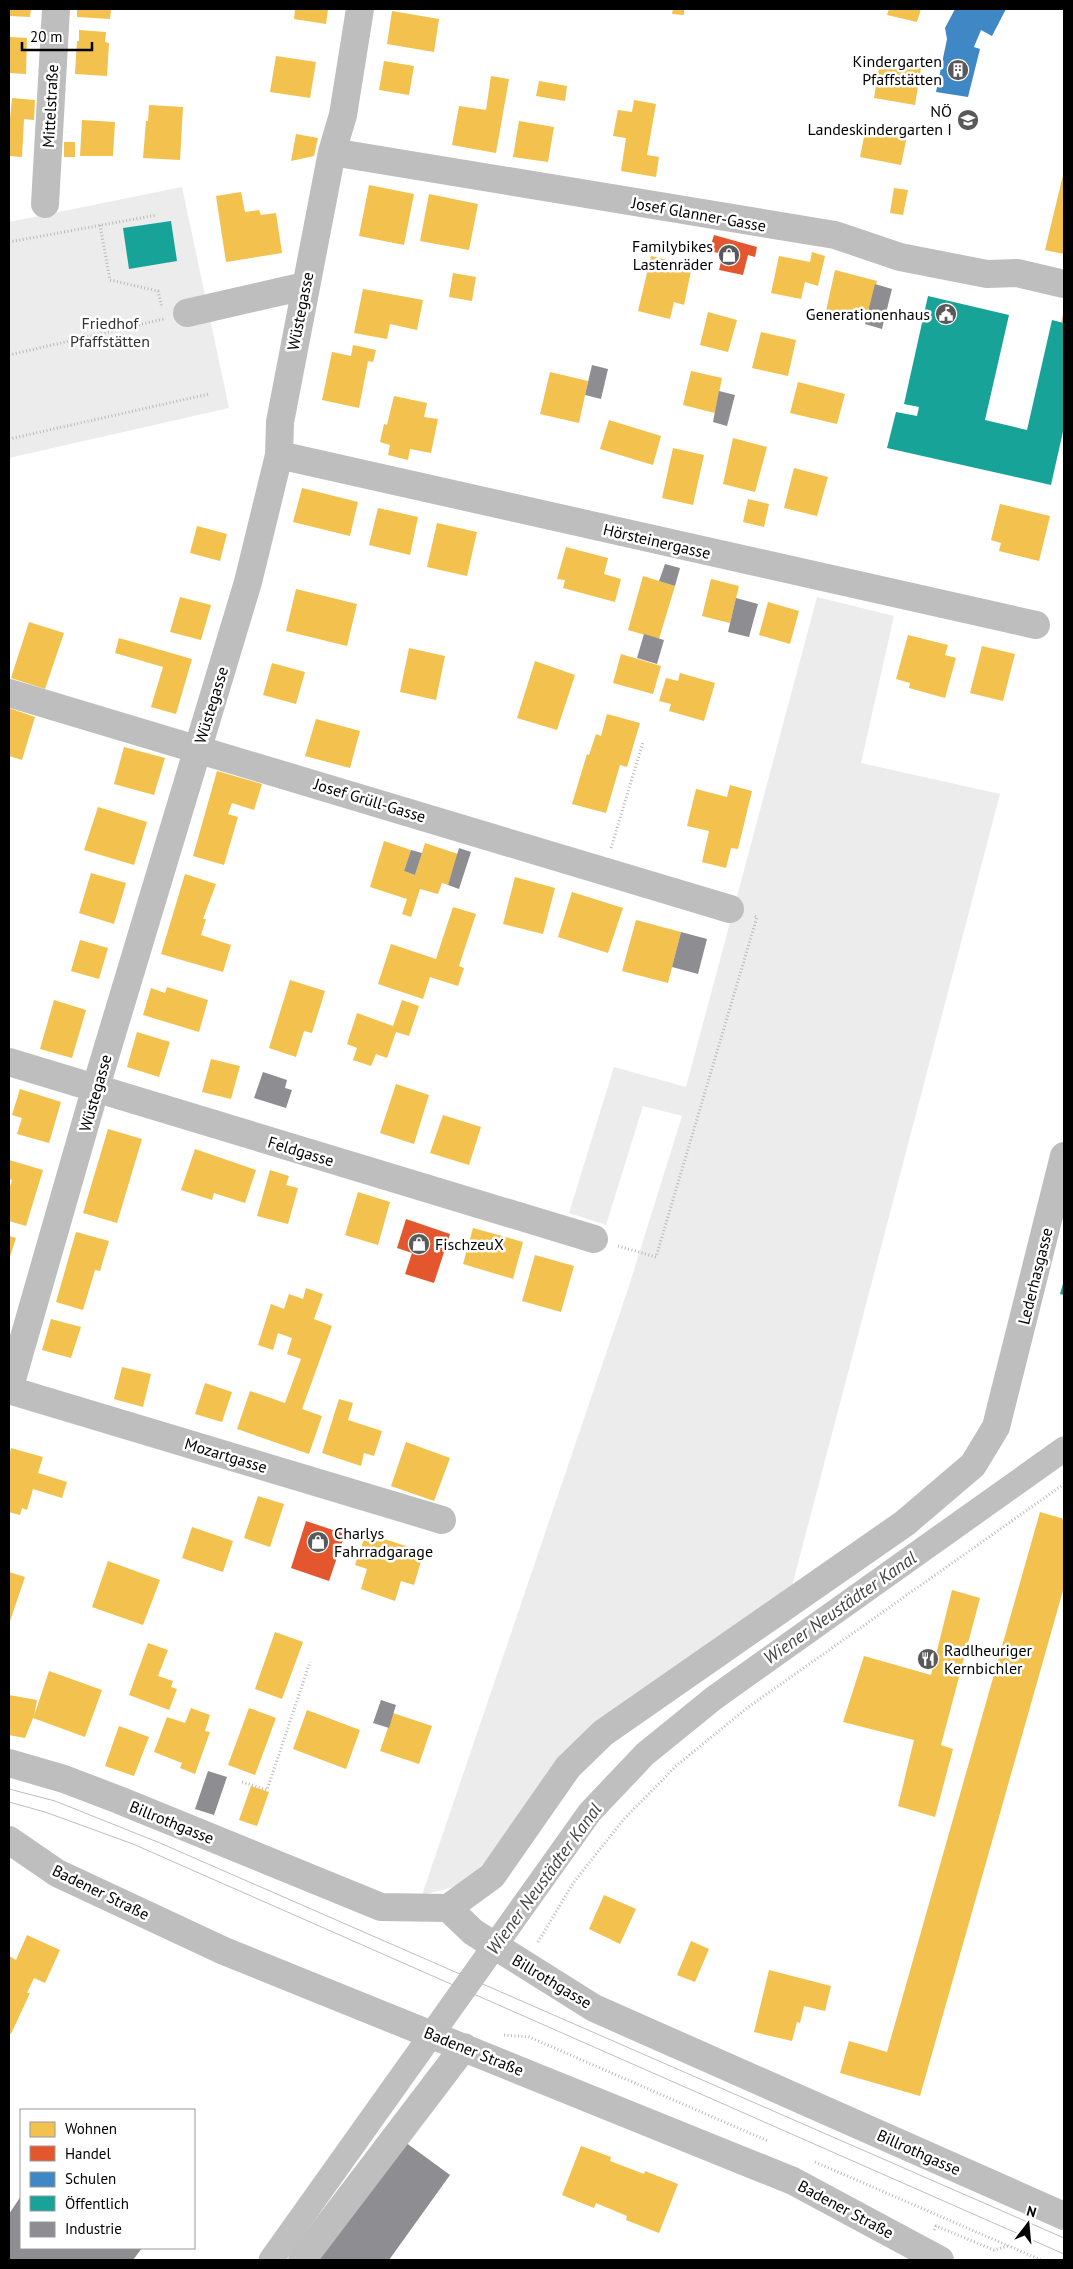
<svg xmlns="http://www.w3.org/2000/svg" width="1073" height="2269" viewBox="0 0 1073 2269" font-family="'PT Sans',sans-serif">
<rect width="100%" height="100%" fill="#fff"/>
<path fill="#ececec" d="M 182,187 L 229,408 L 9,458 L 9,222 Z
M 817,597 L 894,616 L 861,763 L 1000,794 L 791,1590 L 573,1746 L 507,1840 L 462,1885 L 422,1895 L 628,1289 L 682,1116 L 643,1106 L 606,1225 L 569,1213 L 614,1067 L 686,1087 Z"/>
<path fill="#f2c14e" d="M 9,9 L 31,9 L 30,17 L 9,16 Z
M 77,9 L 111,9 L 110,19 L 77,17 Z
M 295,9 L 328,9 L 326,24 L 294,19 Z
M 673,9 L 684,9 L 684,15 L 672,14 Z
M 889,9 L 921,9 L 917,22 L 887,15 Z
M 392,11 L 439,19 L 434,52 L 387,44 Z
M 79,30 L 106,32 L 105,42 L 109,43 L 107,76 L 75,74 L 77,41 L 79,41 Z
M 9,37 L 27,38 L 26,74 L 9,73 Z
M 276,56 L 316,62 L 310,98 L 270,92 Z
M 384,61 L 414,66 L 409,95 L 379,90 Z
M 880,61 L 921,68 L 915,105 L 874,98 Z
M 491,76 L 509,79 L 496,153 L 452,145 L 459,106 L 486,110 Z
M 539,81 L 567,86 L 565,101 L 536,96 Z
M 12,98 L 35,100 L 34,120 L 24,119 L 22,157 L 9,156 L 9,118 L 10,118 Z
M 634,100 L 656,104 L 647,155 L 659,157 L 656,177 L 621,171 L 626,138 L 613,136 L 618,110 L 632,112 Z
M 149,105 L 183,107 L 180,160 L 143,158 L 146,121 L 148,121 Z
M 82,120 L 115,122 L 113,156 L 80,156 Z
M 519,121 L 554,127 L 548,162 L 513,157 Z
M 866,127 L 907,136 L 901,165 L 860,157 Z
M 296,134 L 318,138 L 314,156 L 291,161 Z
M 64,142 L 75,142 L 75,157 L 64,157 Z
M 1064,171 L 1064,254 L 1045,250 Z
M 369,185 L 414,194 L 404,245 L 359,236 Z
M 894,188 L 908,190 L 903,215 L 890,213 Z
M 241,192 L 245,212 L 259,210 L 261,215 L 276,213 L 282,253 L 226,262 L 216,196 Z
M 429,194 L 478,204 L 469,250 L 420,241 Z
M 812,252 L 825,256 L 818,286 L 805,282 L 801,299 L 771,293 L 779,256 L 810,262 Z
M 651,256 L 692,266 L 684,305 L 674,302 L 670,319 L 638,311 Z
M 835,270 L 877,281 L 866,321 L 826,311 Z
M 453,273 L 476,277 L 472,301 L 449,297 Z
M 363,289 L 423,300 L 417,330 L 390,324 L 387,339 L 354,333 Z
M 1064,311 L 1064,323 L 1061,322 Z
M 708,312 L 737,320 L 728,352 L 700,345 Z
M 761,332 L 796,340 L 788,376 L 752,368 Z
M 353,345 L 376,350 L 373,362 L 368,361 L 359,408 L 322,400 L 332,352 L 351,356 Z
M 691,371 L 722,378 L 715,413 L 683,405 Z
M 550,372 L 588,381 L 579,423 L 540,414 Z
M 798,382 L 845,394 L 837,424 L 790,413 Z
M 394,396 L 427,403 L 424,417 L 438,419 L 431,453 L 410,449 L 408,460 L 388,455 L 390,445 L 380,442 L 384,424 L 387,425 Z
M 609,420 L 661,436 L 653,465 L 600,449 Z
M 733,438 L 767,447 L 755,492 L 723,484 Z
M 673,448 L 704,455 L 693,505 L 662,498 Z
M 794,468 L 828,477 L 817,516 L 784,508 Z
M 302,488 L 358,502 L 350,536 L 293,522 Z
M 748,499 L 769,504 L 764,527 L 743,522 Z
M 1000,504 L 1050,516 L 1039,561 L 999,551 L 1001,543 L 991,540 Z
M 378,508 L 418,517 L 410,555 L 369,545 Z
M 437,523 L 477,532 L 467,576 L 427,567 Z
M 197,526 L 227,534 L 220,561 L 190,553 Z
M 566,547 L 608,558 L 604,574 L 621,579 L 615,602 L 563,588 L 565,580 L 557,579 Z
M 643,576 L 675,586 L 659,639 L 628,630 Z
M 711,579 L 739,586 L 730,623 L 702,616 Z
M 296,589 L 357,604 L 347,646 L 286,631 Z
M 180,597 L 211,605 L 201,640 L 170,632 Z
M 768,602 L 799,611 L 790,644 L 759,635 Z
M 29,622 L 64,633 L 45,689 L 11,678 Z
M 908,635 L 948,645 L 945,655 L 956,658 L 945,698 L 909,688 L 910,683 L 896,679 Z
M 119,638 L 192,659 L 176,714 L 151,707 L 163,667 L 115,653 Z
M 982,646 L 1015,654 L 1003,701 L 970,693 Z
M 409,648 L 445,656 L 436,700 L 400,692 Z
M 621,654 L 661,666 L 653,694 L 613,683 Z
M 535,661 L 575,675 L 557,730 L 517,718 Z
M 272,663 L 305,672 L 296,704 L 263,695 Z
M 680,673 L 715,683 L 704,721 L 669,711 L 671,704 L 659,701 L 666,678 L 678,681 Z
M 9,708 L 35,717 L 22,760 L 9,756 Z
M 607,714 L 640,723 L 627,767 L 620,765 L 606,813 L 572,804 L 587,754 L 589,755 L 596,734 L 601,736 Z
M 316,719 L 360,731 L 350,768 L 305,756 Z
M 124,747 L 165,758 L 154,795 L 114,784 Z
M 217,771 L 262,784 L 254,810 L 232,803 L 228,814 L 238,817 L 224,865 L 193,856 Z
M 730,785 L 752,791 L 738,849 L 731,848 L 726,868 L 702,862 L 709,831 L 687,826 L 696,789 L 727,797 Z
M 98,807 L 147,822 L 134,865 L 84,850 Z
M 384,841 L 411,850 L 404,871 L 415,875 L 425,843 L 458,854 L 448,885 L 442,883 L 438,894 L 420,889 L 411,917 L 402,914 L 407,899 L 370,887 Z
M 91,873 L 126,883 L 114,924 L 79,913 Z
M 185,874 L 216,884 L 203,919 L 206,919 L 201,935 L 231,945 L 223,972 L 161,954 Z
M 515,877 L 555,888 L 543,934 L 503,924 Z
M 572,892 L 623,908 L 608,953 L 558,937 Z
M 453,907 L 476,914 L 459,966 L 464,968 L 458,986 L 430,977 L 423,999 L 378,984 L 391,944 L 436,959 Z
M 636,920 L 681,932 L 668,983 L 622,971 Z
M 80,940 L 108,948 L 99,979 L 71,971 Z
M 290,980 L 325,991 L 312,1033 L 304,1031 L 296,1057 L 269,1048 Z
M 167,987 L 208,1000 L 199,1032 L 143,1015 L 151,988 L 165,993 Z
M 54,1000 L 86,1010 L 72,1058 L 40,1049 Z
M 402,1000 L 419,1006 L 409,1036 L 396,1032 L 387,1058 L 376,1054 L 371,1066 L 353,1060 L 357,1048 L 347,1044 L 357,1013 L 393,1026 Z
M 137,1032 L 170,1042 L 159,1077 L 127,1067 Z
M 211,1059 L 240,1066 L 231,1099 L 202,1092 Z
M 396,1084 L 429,1095 L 414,1144 L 380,1133 Z
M 20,1089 L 61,1102 L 49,1143 L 17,1134 L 22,1118 L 12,1115 Z
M 443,1115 L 481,1127 L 469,1165 L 430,1153 Z
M 108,1129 L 142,1139 L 117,1223 L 83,1213 Z
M 195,1149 L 256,1170 L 245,1203 L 214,1193 L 212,1200 L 181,1190 Z
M 9,1160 L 43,1170 L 26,1226 L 9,1221 L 9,1190 L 12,1180 L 9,1179 Z
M 270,1170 L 289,1176 L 286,1185 L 298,1188 L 288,1224 L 257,1216 Z
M 358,1192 L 390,1202 L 378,1245 L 345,1235 Z
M 473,1228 L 523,1242 L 513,1279 L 463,1264 Z
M 76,1232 L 109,1241 L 100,1271 L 95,1270 L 83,1310 L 56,1302 Z
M 9,1236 L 16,1238 L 9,1260 Z
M 535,1255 L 574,1266 L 561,1312 L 522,1301 Z
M 306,1288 L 323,1294 L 314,1319 L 332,1326 L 302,1409 L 322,1416 L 309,1454 L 237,1429 L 250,1391 L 285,1403 L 301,1359 L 287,1354 L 292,1338 L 278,1333 L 273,1350 L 258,1345 L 271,1304 L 284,1309 L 289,1294 L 303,1299 Z
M 51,1319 L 81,1327 L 71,1358 L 42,1350 Z
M 122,1367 L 151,1374 L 143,1407 L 114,1399 Z
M 205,1383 L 232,1392 L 222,1422 L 195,1414 Z
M 339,1399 L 353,1403 L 348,1420 L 382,1431 L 374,1456 L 364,1453 L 361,1466 L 322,1453 Z
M 406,1442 L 450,1458 L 434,1501 L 391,1486 Z
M 11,1448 L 43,1457 L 38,1473 L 67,1482 L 62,1498 L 33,1489 L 27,1510 L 22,1508 L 20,1515 L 9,1512 L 9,1457 Z
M 258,1496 L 284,1504 L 270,1547 L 244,1538 Z
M 1040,1512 L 1064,1519 L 1064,1587 L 920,2096 L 840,2073 L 849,2041 L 887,2052 Z
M 192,1527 L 233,1541 L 223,1572 L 182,1558 Z
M 366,1533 L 412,1548 L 410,1555 L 422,1558 L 414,1585 L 401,1581 L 395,1601 L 361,1589 L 367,1569 L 355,1565 Z
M 108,1561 L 160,1580 L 143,1625 L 92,1607 Z
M 9,1572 L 25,1577 L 9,1624 Z
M 952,1590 L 980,1598 L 941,1745 L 953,1749 L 935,1817 L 898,1806 L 914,1740 L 843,1722 L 864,1656 L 931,1675 Z
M 275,1632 L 303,1642 L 282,1699 L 255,1689 Z
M 148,1643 L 168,1650 L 158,1676 L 173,1681 L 171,1687 L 177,1689 L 169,1710 L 129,1695 Z
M 49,1671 L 102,1690 L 85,1737 L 33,1718 L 25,1738 L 9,1735 L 9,1695 L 37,1700 L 34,1716 Z
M 191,1708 L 210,1715 L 205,1731 L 210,1732 L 195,1774 L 180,1768 L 182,1763 L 154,1752 L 167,1717 L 185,1723 Z
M 249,1708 L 276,1718 L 255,1775 L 228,1765 Z
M 307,1710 L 360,1730 L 346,1769 L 293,1749 Z
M 393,1713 L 432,1726 L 419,1764 L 380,1751 Z
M 119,1726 L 149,1737 L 134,1776 L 105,1766 Z
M 251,1786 L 269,1792 L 257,1826 L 239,1820 Z
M 604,1895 L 636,1909 L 620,1944 L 589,1929 Z
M 27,1935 L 60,1950 L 45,1983 L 34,1978 L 27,1993 L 30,1993 L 11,2034 L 9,2033 L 9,1956 L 16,1960 Z
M 691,1941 L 709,1949 L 695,1982 L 677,1975 Z
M 769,1970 L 831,1986 L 825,2011 L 804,2006 L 800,2023 L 797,2022 L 792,2041 L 754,2032 Z
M 581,2146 L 611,2157 L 610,2161 L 644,2174 L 645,2171 L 678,2184 L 659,2233 L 626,2220 L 627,2216 L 596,2203 L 594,2208 L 562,2195 Z"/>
<path fill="#e4572e" d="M 714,235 L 757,247 L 755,257 L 748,255 L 743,275 L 719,270 L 723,254 L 709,251 Z
M 406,1219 L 450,1234 L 434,1283 L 405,1274 L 412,1253 L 397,1248 Z
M 306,1521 L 345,1534 L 329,1581 L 291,1568 Z"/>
<path fill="#3f88c5" d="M 955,9 L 1006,9 L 992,36 L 981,30 L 974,47 L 980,49 L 968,97 L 936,92 L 947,39 L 945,28 Z"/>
<path fill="#17a398" d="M 171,221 L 177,261 L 129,269 L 123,228 Z
M 928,296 L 1009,315 L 985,420 L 1027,430 L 1052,320 L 1064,323 L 1064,427 L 1051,485 L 887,448 L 896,412 L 917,416 L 919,407 L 904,404 Z
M 1064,1280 L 1064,1295 L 1060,1294 Z"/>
<path fill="#8d8d92" d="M 875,284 L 892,289 L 882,329 L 865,324 Z
M 592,365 L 608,369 L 601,399 L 585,395 Z
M 719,391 L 735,395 L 727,426 L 713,422 Z
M 665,564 L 680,568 L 675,586 L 659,581 Z
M 736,598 L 758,604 L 749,637 L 728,632 Z
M 644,634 L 664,640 L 657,664 L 637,658 Z
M 459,848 L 471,852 L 459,889 L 448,885 Z
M 411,850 L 422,853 L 415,875 L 404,871 Z
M 681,932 L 707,939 L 698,974 L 672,967 Z
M 263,1072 L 287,1080 L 285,1088 L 292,1090 L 286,1108 L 254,1098 Z
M 381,1700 L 396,1705 L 389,1728 L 373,1723 Z
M 208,1771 L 227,1777 L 214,1815 L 195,1809 Z
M 405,2142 L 450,2175 L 389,2260 L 319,2260 Z
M 21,2196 L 21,2248 L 142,2248 L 133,2260 L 9,2260 L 9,2214 Z"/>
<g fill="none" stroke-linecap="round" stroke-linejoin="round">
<path stroke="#bfbfbf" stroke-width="25" d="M 271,2260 L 590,1812 L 645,1754 L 714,1698 L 1064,1449"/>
<path stroke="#b9b9b9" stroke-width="3" stroke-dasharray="1 2.5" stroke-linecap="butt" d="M 100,225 L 110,280 L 158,291 L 162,308
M 9,242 L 157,215
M 9,355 L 164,319
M 9,439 L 209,394
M 611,848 L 643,742
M 618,1246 L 656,1257 L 757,917 L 753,915
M 242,1782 L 267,1790 L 310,1662
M 538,1942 L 574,1882 L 624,1819 L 676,1766 L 747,1708 L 1064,1484
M 504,2035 L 529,2037 L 768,2141
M 815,2162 L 1041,2260
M 934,2230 L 936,2226 L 994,2250 L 1008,2246"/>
<path stroke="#bebebe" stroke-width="28" d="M 332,152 L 835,235 L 900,257 L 987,274 L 1017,273 L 1064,284
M 45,204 L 56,9
M 187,313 L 305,286
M 279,455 L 1036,625
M 9,693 L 730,909
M 9,1062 L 594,1239
M 9,1390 L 95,1090 L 248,582 L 279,455 L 280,422 L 332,152 L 343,115 L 360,9
M 9,1390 L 442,1520
M 9,1763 L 64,1779 L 119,1800 L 381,1907 L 448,1908 L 473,1932 L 594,2008 L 1064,2216
M 9,1840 L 57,1873 L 224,1951 L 793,2181 L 940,2260
M 448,1908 L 492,1876 L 568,1767 L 603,1733 L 905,1523 L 973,1465 L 996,1427 L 1064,1156
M 302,2260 L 464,2047"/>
<path stroke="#bebebe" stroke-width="1" d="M 9,1789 L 55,1801 L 160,1843 L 1064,2238
M 9,1802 L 45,1812 L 133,1844 L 1064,2254"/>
</g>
<defs>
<g id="building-disc" transform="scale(1.125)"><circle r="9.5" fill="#595959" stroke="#fff"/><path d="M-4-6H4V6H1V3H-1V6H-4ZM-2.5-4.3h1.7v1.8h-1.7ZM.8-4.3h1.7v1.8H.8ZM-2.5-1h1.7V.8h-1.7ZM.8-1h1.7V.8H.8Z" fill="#fff"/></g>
<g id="school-disc" transform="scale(1.125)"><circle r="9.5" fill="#595959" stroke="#fff"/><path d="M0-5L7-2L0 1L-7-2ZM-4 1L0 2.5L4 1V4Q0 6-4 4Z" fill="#fff"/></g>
<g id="shop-disc" transform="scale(1.125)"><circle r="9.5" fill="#595959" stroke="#fff"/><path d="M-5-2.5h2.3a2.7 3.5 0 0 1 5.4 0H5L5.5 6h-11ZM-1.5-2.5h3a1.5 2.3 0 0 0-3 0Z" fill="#fff"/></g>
<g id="civic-disc" transform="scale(1.125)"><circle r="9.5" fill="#595959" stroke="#fff"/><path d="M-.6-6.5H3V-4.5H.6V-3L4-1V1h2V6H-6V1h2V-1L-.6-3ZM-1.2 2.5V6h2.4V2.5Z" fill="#fff"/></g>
<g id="restaurant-disc" transform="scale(1.125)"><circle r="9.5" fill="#595959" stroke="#fff"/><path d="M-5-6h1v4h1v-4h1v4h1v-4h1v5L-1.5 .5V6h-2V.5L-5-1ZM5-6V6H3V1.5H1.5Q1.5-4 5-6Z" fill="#fff"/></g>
</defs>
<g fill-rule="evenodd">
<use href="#building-disc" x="958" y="70"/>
<use href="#school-disc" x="968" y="120"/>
<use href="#shop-disc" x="729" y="255"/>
<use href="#civic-disc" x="946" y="314"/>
<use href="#shop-disc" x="419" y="1244"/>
<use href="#shop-disc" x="318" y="1542"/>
<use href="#restaurant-disc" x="928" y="1659"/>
</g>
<g text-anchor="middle" stroke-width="5" stroke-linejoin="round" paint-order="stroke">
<g font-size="16" fill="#000" stroke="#fff" text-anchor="end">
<text x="942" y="67">Kindergarten<tspan x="942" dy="18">Pfaffstätten</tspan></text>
<text x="952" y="117">NÖ<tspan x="952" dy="18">Landeskindergarten I</tspan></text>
<text x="713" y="252">Familybikes<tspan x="713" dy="18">Lastenräder</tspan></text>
<text x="930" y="320">Generationenhaus</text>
<text x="435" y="1250" text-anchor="start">FischzeuX</text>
<text x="334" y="1539" text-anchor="start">Charlys<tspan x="334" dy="18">Fahrradgarage</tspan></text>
<text x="944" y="1656" text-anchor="start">Radlheuriger<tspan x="944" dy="18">Kernbichler</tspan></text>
</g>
<g font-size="16" fill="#000" stroke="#fff">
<text transform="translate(50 106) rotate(-87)" y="6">Mittelstraße</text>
<text transform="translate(699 214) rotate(10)" y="6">Josef Glanner-Gasse</text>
<text transform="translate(300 311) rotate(-79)" y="6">Wüstegasse</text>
<text transform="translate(657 541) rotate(13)" y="6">Hörsteinergasse</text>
<text transform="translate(211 705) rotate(-73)" y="6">Wüstegasse</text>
<text transform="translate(370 800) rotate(17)" y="6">Josef Grüll-Gasse</text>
<text transform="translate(95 1093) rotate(-74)" y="6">Wüstegasse</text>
<text transform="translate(301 1151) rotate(17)" y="6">Feldgasse</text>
<text transform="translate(1035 1276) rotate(-76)" y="6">Lederhasgasse</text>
<text transform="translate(226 1455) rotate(17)" y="6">Mozartgasse</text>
<text transform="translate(172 1822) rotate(22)" y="6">Billrothgasse</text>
<text transform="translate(101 1892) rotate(26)" y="6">Badener Straße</text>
<text transform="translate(552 1981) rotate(31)" y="6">Billrothgasse</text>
<text transform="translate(474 2051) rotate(22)" y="6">Badener Straße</text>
<text transform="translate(919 2152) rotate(24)" y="6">Billrothgasse</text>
<text transform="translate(846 2209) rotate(28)" y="6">Badener Straße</text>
</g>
<g font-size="16" fill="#333" stroke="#fff">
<text x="110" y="329">Friedhof<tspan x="110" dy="18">Pfaffstätten</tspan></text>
</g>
<g font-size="18" font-style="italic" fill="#444" stroke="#fff">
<text transform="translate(840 1608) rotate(-35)" y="6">Wiener Neustädter Kanal</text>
<text transform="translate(544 1879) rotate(-54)" y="6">Wiener Neustädter Kanal</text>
</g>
</g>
<rect width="1073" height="2269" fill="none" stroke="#000000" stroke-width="20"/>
<rect x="20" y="2109" width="175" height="140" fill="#ffffff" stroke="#999999"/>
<rect x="30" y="2122" width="25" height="15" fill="#f2c14e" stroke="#999999"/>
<text x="65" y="2134" font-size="15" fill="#000000">Wohnen</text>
<rect x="30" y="2146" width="25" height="15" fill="#e4572e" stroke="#999999"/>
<text x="65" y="2159" font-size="15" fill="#000000">Handel</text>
<rect x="30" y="2172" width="25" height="15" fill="#3f88c5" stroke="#999999"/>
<text x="65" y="2184" font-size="15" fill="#000000">Schulen</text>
<rect x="30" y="2196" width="25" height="15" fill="#17a398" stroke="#999999"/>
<text x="65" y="2209" font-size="15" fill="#000000">Öffentlich</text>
<rect x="30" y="2222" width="25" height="15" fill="#8d8d92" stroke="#999999"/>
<text x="65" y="2234" font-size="15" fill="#000000">Industrie</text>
<g transform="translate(1028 2224) rotate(16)" stroke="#ffffff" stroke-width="4" paint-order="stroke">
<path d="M0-4L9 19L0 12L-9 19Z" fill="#000000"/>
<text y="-8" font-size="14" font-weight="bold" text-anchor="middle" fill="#000000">N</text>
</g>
<path d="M22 42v8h70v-8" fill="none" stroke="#000000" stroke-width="2.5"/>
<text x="30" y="42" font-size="15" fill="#000000" stroke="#ffffff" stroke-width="4" paint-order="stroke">20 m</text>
</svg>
